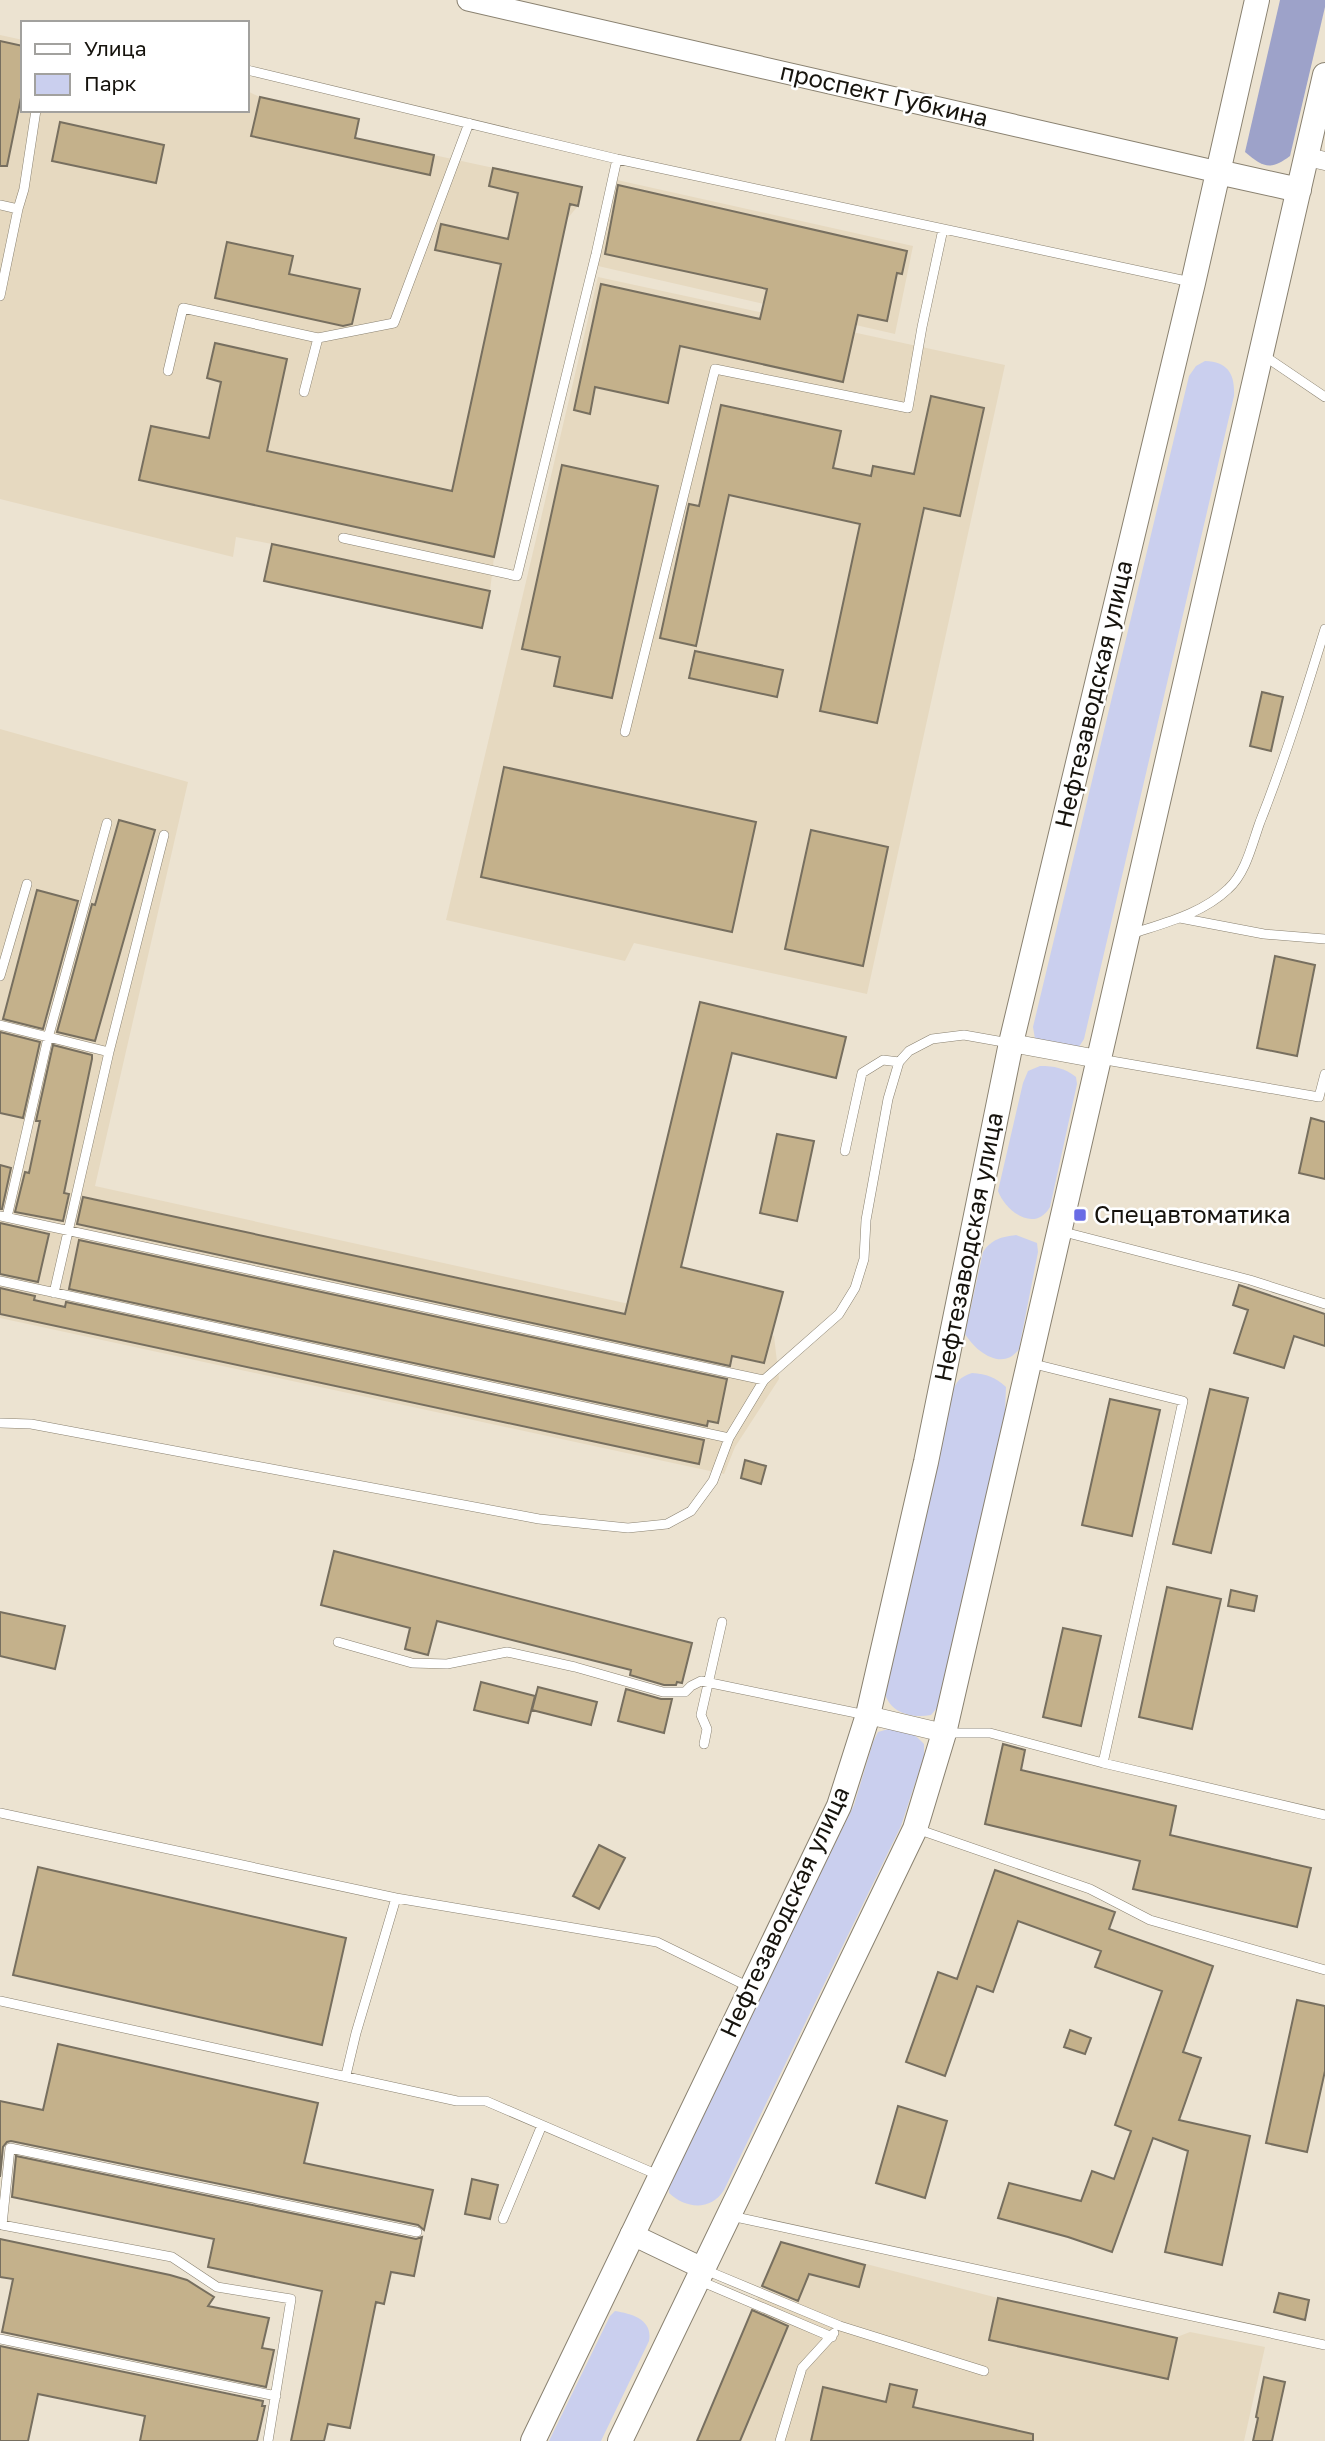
<svg xmlns="http://www.w3.org/2000/svg" width="1325" height="2441" viewBox="0 0 1325 2441" font-family="'Golos Text',sans-serif">
<rect width="100%" height="100%" fill="#ece3d1"/>
<path fill="#e6d9c0" d="M 0,35 L 23,40 L 23,110 L 247,110 L 247,91 L 260,97 L 359,119 L 355,138 L 582,187 L 578,206 L 567,219 L 494,557 L 490,591 L 482,628 L 264,581 L 272,544 L 236,537 L 233,557 L 0,499 Z
M 617,180 L 913,246 L 895,334 L 598,266 Z
M 598,277 L 1005,365 L 867,994 L 634,943 L 625,961 L 446,920 Z
M 0,729 L 188,782 L 95,1186 L 774,1336 L 779,1379 L 735,1447 L 724,1474 L 0,1318 Z
M 781,2242 L 998,2298 L 1177,2337 L 1190,2332 L 1265,2347 L 1244,2441 L 697,2441 Z"/>
<path fill="#cacfee" d="M 1205,361 C 1229,362 1235,375 1234,396 L 1084,1039 L 1077,1050 L 1035,1039 L 1033,1027 L 1189,376 L 1196,366 Z
M 1040,1066 C 1054,1066 1065,1068 1076,1077 L 1077,1084 L 1050,1207 C 1035,1233 1006,1212 998,1191 L 1023,1083 L 1028,1071 Z
M 1016,1235 L 1037,1243 L 1038,1252 L 1019,1349 C 1003,1372 976,1352 965,1334 L 983,1252 C 992,1239 1001,1237 1016,1235 Z
M 972,1373 C 987,1374 995,1377 1006,1387 L 1005,1412 L 942,1702 L 931,1715 C 911,1719 887,1712 884,1689 L 952,1393 C 956,1381 960,1377 972,1373 Z
M 892,1728 C 905,1728 915,1734 924,1744 L 924,1756 L 901,1826 L 724,2190 C 711,2211 686,2209 669,2193 L 669,2185 L 854,1805 L 873,1742 L 878,1732 Z
M 615,2311 C 633,2314 653,2320 649,2341 L 601,2441 L 549,2441 L 610,2316 Z"/>
<path fill="#9da2c9" d="M 1280,0 L 1325,0 L 1325,7 L 1290,156 C 1270,171 1263,167 1245,152 Z"/>
<path fill="#c4b18b" stroke="#776f5f" stroke-width="2" d="M 0,41 L 23,46 L 23,88 L 7,166 L 0,166 Z
M 260,97 L 359,119 L 355,138 L 434,155 L 430,175 L 251,136 Z
M 60,122 L 164,145 L 156,183 L 52,161 Z
M 493,168 L 582,187 L 578,206 L 570,204 L 494,557 L 139,480 L 151,426 L 209,438 L 221,382 L 207,378 L 215,343 L 287,359 L 267,451 L 452,491 L 501,264 L 435,250 L 441,224 L 508,239 L 518,193 L 489,186 Z
M 618,185 L 907,251 L 902,274 L 897,273 L 887,321 L 858,315 L 843,382 L 680,346 L 668,403 L 595,387 L 590,414 L 574,410 L 601,284 L 760,319 L 767,289 L 605,254 Z
M 227,242 L 293,256 L 289,274 L 360,289 L 352,324 L 343,326 L 215,298 Z
M 931,396 L 984,408 L 960,516 L 924,508 L 877,723 L 820,711 L 860,524 L 729,495 L 696,646 L 660,638 L 689,504 L 699,506 L 721,405 L 841,431 L 833,468 L 871,476 L 873,466 L 914,474 Z
M 562,465 L 658,486 L 612,698 L 554,686 L 560,657 L 522,649 Z
M 272,544 L 490,591 L 482,628 L 264,581 Z
M 695,651 L 783,670 L 777,697 L 689,678 Z
M 1262,692 L 1283,697 L 1271,751 L 1250,746 Z
M 504,767 L 756,822 L 732,932 L 481,877 Z
M 119,820 L 155,830 L 95,1041 L 57,1032 L 92,904 L 95,905 Z
M 811,830 L 888,847 L 863,966 L 785,949 Z
M 37,890 L 78,901 L 43,1029 L 3,1019 Z
M 1275,956 L 1315,965 L 1297,1056 L 1257,1048 Z
M 700,1002 L 846,1037 L 836,1078 L 732,1053 L 681,1267 L 783,1292 L 764,1363 L 732,1356 L 730,1366 L 77,1224 L 83,1197 L 625,1314 Z
M 0,1032 L 40,1042 L 23,1118 L 0,1113 Z
M 53,1045 L 92,1055 L 92,1059 L 64,1193 L 69,1194 L 63,1221 L 15,1212 L 25,1172 L 29,1173 L 40,1121 L 36,1121 Z
M 1311,1118 L 1325,1122 L 1325,1179 L 1299,1173 Z
M 777,1134 L 814,1141 L 797,1221 L 760,1213 Z
M 0,1165 L 11,1168 L 2,1209 L 0,1209 Z
M 0,1223 L 49,1234 L 38,1282 L 0,1274 Z
M 79,1240 L 727,1379 L 718,1423 L 708,1421 L 707,1426 L 69,1289 Z
M 1239,1285 L 1325,1314 L 1325,1346 L 1294,1336 L 1284,1368 L 1234,1353 L 1248,1310 L 1233,1305 Z
M 0,1288 L 35,1296 L 34,1300 L 65,1307 L 66,1302 L 704,1440 L 699,1464 L 0,1314 Z
M 1210,1389 L 1248,1398 L 1211,1553 L 1173,1544 Z
M 1110,1399 L 1160,1410 L 1132,1536 L 1082,1525 Z
M 745,1460 L 766,1466 L 761,1484 L 741,1478 Z
M 334,1551 L 692,1643 L 682,1683 L 677,1682 L 676,1685 L 664,1685 L 630,1675 L 631,1670 L 437,1621 L 428,1655 L 405,1649 L 410,1628 L 321,1605 Z
M 1167,1587 L 1221,1599 L 1192,1729 L 1139,1717 Z
M 1231,1590 L 1257,1596 L 1254,1611 L 1228,1606 Z
M 0,1612 L 65,1626 L 55,1669 L 0,1656 Z
M 1063,1628 L 1101,1636 L 1081,1726 L 1043,1717 Z
M 481,1682 L 535,1696 L 528,1723 L 474,1710 Z
M 538,1687 L 597,1702 L 591,1725 L 532,1710 Z
M 626,1689 L 661,1699 L 672,1699 L 664,1733 L 618,1721 Z
M 1003,1744 L 1025,1750 L 1021,1770 L 1176,1806 L 1170,1835 L 1311,1868 L 1297,1927 L 1133,1889 L 1140,1861 L 985,1824 Z
M 599,1845 L 625,1858 L 599,1909 L 573,1896 Z
M 38,1867 L 346,1938 L 322,2045 L 13,1975 Z
M 995,1870 L 1115,1912 L 1109,1929 L 1213,1966 L 1183,2052 L 1201,2058 L 1179,2120 L 1250,2136 L 1222,2265 L 1165,2252 L 1188,2151 L 1153,2138 L 1112,2252 L 1068,2237 L 998,2218 L 1009,2183 L 1081,2201 L 1092,2171 L 1114,2179 L 1131,2131 L 1115,2125 L 1162,1991 L 1095,1967 L 1101,1951 L 1018,1921 L 993,1992 L 977,1986 L 945,2076 L 906,2062 L 938,1972 L 957,1979 Z
M 1297,2000 L 1325,2006 L 1325,2071 L 1307,2152 L 1266,2143 Z
M 1070,2030 L 1091,2038 L 1085,2054 L 1064,2047 Z
M 58,2044 L 318,2103 L 304,2163 L 433,2190 L 424,2230 L 418,2225 L 11,2141 L 7,2142 L 3,2147 L 0,2177 L 0,2101 L 43,2110 Z
M 898,2106 L 947,2121 L 925,2198 L 876,2183 Z
M 16,2156 L 416,2239 L 422,2237 L 414,2276 L 391,2272 L 384,2304 L 376,2302 L 350,2428 L 328,2424 L 324,2441 L 291,2441 L 322,2291 L 208,2267 L 214,2239 L 12,2197 Z
M 472,2179 L 498,2185 L 490,2219 L 465,2214 Z
M 0,2239 L 170,2275 L 187,2280 L 214,2297 L 208,2306 L 269,2318 L 262,2348 L 274,2350 L 266,2387 L 2,2332 L 13,2279 L 0,2277 Z
M 781,2242 L 865,2265 L 859,2287 L 809,2274 L 798,2301 L 762,2286 Z
M 1279,2293 L 1309,2300 L 1305,2320 L 1274,2312 Z
M 998,2298 L 1177,2338 L 1168,2379 L 989,2340 Z
M 752,2310 L 788,2326 L 740,2441 L 697,2441 Z
M 0,2346 L 263,2401 L 262,2406 L 265,2406 L 257,2441 L 140,2441 L 145,2416 L 38,2394 L 28,2441 L 0,2441 Z
M 1264,2377 L 1285,2382 L 1272,2441 L 1253,2441 L 1258,2418 L 1256,2417 Z
M 890,2384 L 917,2390 L 913,2407 L 1033,2434 L 1033,2441 L 811,2441 L 823,2387 L 886,2402 Z"/>
<g fill="none" stroke-linecap="round" stroke-linejoin="round">
<g stroke="#898170" stroke-width="10">
<path id="service" d="M 247,70 L 617,159 L 1191,282
M 0,205 L 18,209 L 24,189 L 36,110
M 0,296 L 18,209
M 1263,355 L 1325,397
M 168,371 L 183,308 L 318,338
M 304,392 L 318,338 L 394,323 L 469,123
M 343,538 L 517,576 L 596,254 L 617,159
M 625,732 L 715,369 L 908,408 L 922,327 L 943,229
M 1180,918 L 1264,934 L 1325,939
M 1131,934 C 1164,923 1202,914 1228,889 C 1246,873 1252,844 1260,822 C 1285,759 1305,694 1325,629
M 0,976 L 27,884
M 0,1025 L 109,1052
M 1100,1059 L 1319,1097 L 1325,1074
M 845,1151 L 862,1073 L 883,1060 L 899,1062
M 0,1216 L 764,1380
M 7,1217 L 48,1038 L 107,823
M 1060,1231 L 1250,1280 L 1325,1304
M 0,1281 L 729,1438
M 54,1293 L 109,1052 L 164,835
M 1030,1363 L 1183,1401 L 1103,1763 L 1325,1815
M 0,1423 L 31,1424 L 539,1519 L 628,1528 L 667,1524 L 691,1511 L 713,1481 L 729,1438 L 764,1380 L 839,1314 L 855,1288 L 864,1259 L 866,1220 L 888,1099 L 899,1062 L 909,1051 L 932,1039 L 964,1035 L 1009,1043
M 338,1642 L 412,1663 L 447,1664 L 507,1652 L 575,1667 L 663,1692 L 685,1692 L 691,1686 L 701,1681 L 866,1715
M 946,1733 L 990,1733 L 1103,1763
M 704,1744 L 707,1729 L 701,1715 L 722,1622
M 0,1813 L 396,1898
M 917,1829 L 1090,1889 L 1150,1920 L 1325,1970
M 0,2001 L 457,2101 L 486,2101 L 658,2175
M 346,2075 L 356,2033 L 396,1898 L 657,1942 L 749,1987
M 731,2216 L 1325,2345
M 503,2219 L 542,2125
M 703,2269 L 840,2326 L 984,2371
M 698,2280 L 832,2337
M 0,2339 L 276,2396
M 268,2441 L 291,2299 L 217,2287 L 172,2257 L 2,2225 L 10,2148 L 417,2232
M 780,2441 L 802,2368 L 834,2333"/>
</g>
<g stroke="#898170" stroke-width="19">
<path id="minor" d="M 1307,157 L 1325,161
M 1011,1043 L 1098,1059
M 868,1715 L 944,1733"/>
</g>
<g stroke="#898170" stroke-width="23">
<path id="tertiary" d="M 468,0 L 1218,172
M 631,2234 L 702,2268"/>
</g>
<g stroke="#898170" stroke-width="26">
<path id="secondary" d="M 1218,172 L 1299,190
M 533,2441 L 839,1806 L 868,1715 L 926,1462 L 1011,1043 L 1193,283 L 1257,0
M 620,2441 L 915,1829 L 944,1733 L 1325,75"/>
</g>
<use href="#service" stroke="#fff" stroke-width="9"/>
<use href="#minor" stroke="#fff" stroke-width="18"/>
<use href="#tertiary" stroke="#fff" stroke-width="21"/>
<use href="#secondary" stroke="#fff" stroke-width="24"/>
</g>
<rect fill="#696ce5" stroke="#fff" stroke-width="2.5" x="1073" y="1208" width="14" height="14" rx="3.5"/>
<g text-anchor="middle" stroke-width="5" stroke-linejoin="round" paint-order="stroke">
<g font-size="24" fill="#16130d" stroke="#fff">
<text transform="translate(884 95) rotate(13)" y="8">проспект Губкина</text>
<text transform="translate(1094 694) rotate(-77)" y="8">Нефтезаводская улица</text>
<text transform="translate(969 1247) rotate(-79)" y="8">Нефтезаводская улица</text>
<text transform="translate(785 1912) rotate(-65)" y="8">Нефтезаводская улица</text>
</g>
<g font-size="24" fill="#16130d" stroke="#fff" text-anchor="start">
<text x="1094" y="1223">Спецавтоматика</text>
</g>
</g>
<rect x="21" y="21" width="228" height="91" fill="#ffffff" stroke="#a2a19e" stroke-width="2"/>
<rect x="35" y="44" width="35" height="10" fill="#ffffff" stroke="#a2a19e" stroke-width="2"/>
<text x="84" y="56" font-size="21" fill="#16130d">Улица</text>
<rect x="35" y="74" width="35" height="21" fill="#cacfee" stroke="#a2a19e" stroke-width="2"/>
<text x="84" y="91" font-size="21" fill="#16130d">Парк</text>
</svg>
